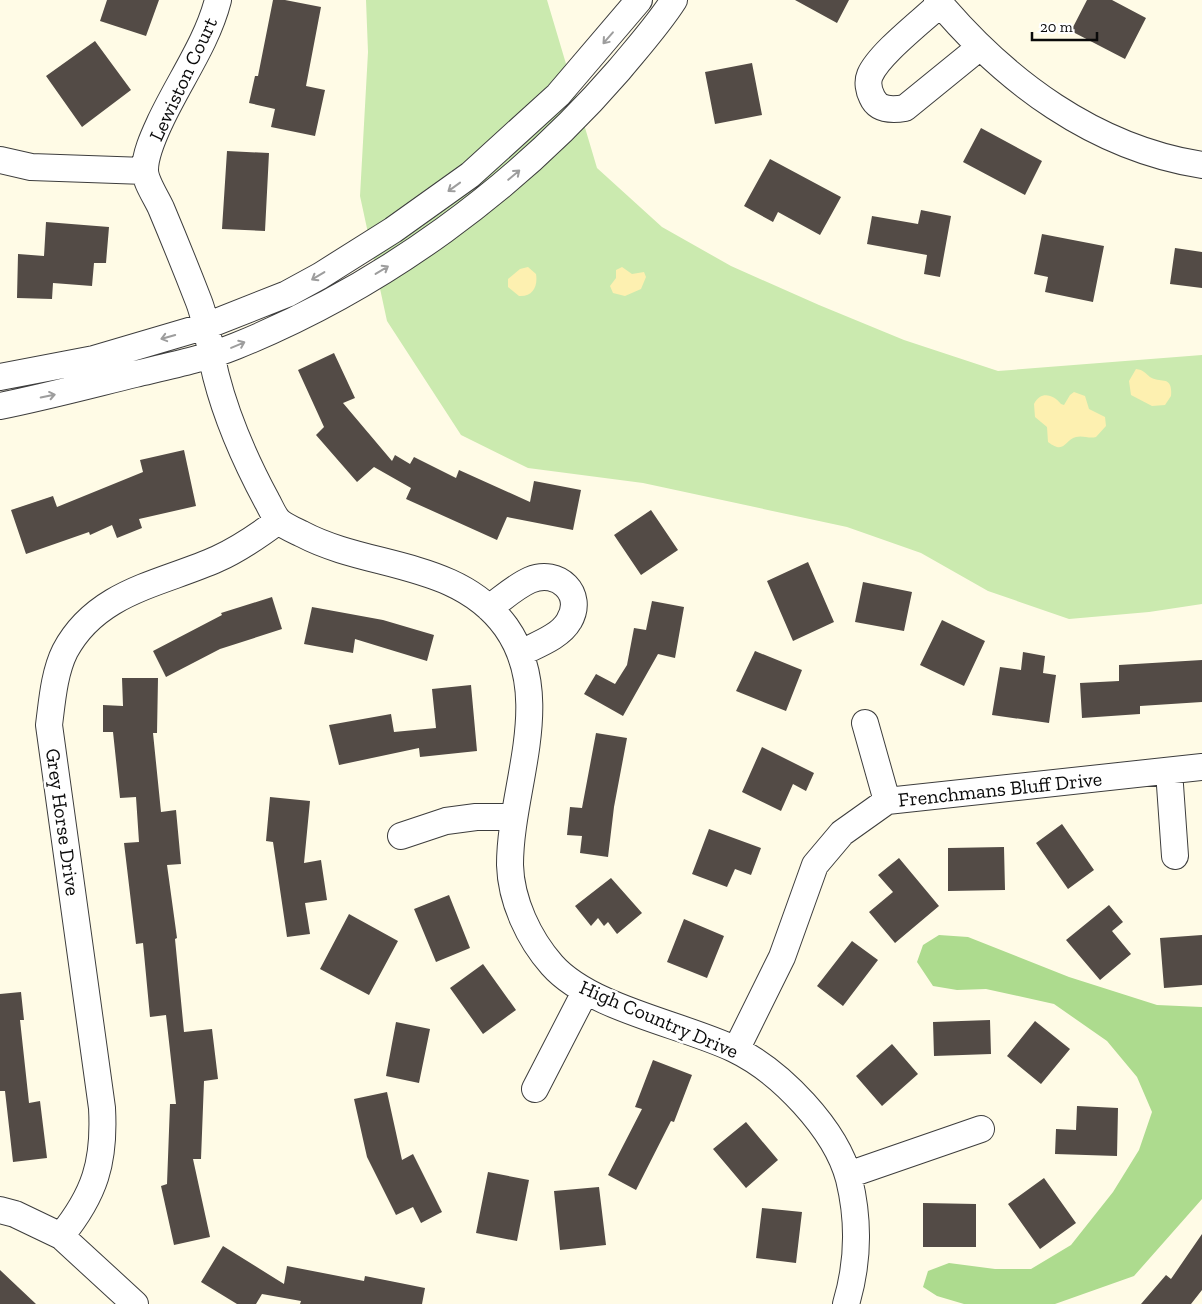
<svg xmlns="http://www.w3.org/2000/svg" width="1202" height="1304" viewBox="0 0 1202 1304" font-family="'Zilla Slab',serif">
<rect width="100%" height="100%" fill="#fffbe6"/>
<path fill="#cbeaaf" d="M 366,0 L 547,0 L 597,168 L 662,227 L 731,266 L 819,305 L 904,340 L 998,371 L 1202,355 L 1202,604 L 1149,612 L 1069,619 L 988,591 L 921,553 L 847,527 L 643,483 L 528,468 L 461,435 L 387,321 L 360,196 L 368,52 Z"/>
<path fill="#addb8e" d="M 939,935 L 968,937 L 1069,977 L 1157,1005 L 1202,1007 L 1202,1199 L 1134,1276 L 1055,1304 L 964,1304 L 937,1296 L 923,1287 L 928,1271 L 949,1263 L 995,1269 L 1031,1269 L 1071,1245 L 1113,1192 L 1139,1150 L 1152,1112 L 1137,1077 L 1107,1041 L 1054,1004 L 986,989 L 957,990 L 933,986 L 917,962 L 923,945 Z"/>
<path fill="#fdf0b0" d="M 528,267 L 536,274 C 538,286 533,297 519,296 L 508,287 L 508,279 L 520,269 Z
M 622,267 L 632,274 L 644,272 L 646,277 L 641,289 L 625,296 L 613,293 L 610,286 L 616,278 L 616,270 Z
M 1136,369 C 1144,370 1145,373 1150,377 C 1160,384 1173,374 1171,396 L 1165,405 L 1152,406 L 1131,395 L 1129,381 Z
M 1074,392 L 1085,396 L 1089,409 L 1105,417 L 1106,426 L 1096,437 C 1089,439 1083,435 1076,437 C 1064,440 1065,455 1048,442 L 1047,427 L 1035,417 L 1034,404 C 1041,390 1054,395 1061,404 L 1064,405 L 1070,395 Z"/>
<path fill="#534b46" d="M 107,0 L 159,0 L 146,36 L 100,21 Z
M 273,0 L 285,0 L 321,7 L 306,86 L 325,90 L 315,136 L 271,127 L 275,109 L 249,103 L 255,76 L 258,76 Z
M 795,0 L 849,0 L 837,23 Z
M 1087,0 L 1112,0 L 1146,18 L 1125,59 L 1071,31 Z
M 95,41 L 131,90 L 82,127 L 46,76 Z
M 752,63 L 762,115 L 715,124 L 705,72 Z
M 981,128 L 1042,161 L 1025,195 L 963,162 Z
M 227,151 L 269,153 L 265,231 L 222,229 Z
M 770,159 L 841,197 L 820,235 L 778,212 L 773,222 L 744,206 Z
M 921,210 L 951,216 L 940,277 L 924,274 L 927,255 L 867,244 L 872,216 L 918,224 Z
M 46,222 L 109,227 L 106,263 L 94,263 L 92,286 L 53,283 L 52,299 L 17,298 L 18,254 L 44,256 Z
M 1042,234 L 1104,246 L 1093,302 L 1045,292 L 1048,277 L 1034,274 Z
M 1175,248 L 1202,252 L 1202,288 L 1170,284 Z
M 334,353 L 355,398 L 343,403 L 392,461 L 395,455 L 410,464 L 414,457 L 456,478 L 459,470 L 530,502 L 534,481 L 581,490 L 573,530 L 507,517 L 497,540 L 406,499 L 411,488 L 374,467 L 357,482 L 316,435 L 324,427 L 298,370 Z
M 184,450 L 196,506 L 139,519 L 142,528 L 117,538 L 112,525 L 90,535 L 89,532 L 26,554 L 11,510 L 53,496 L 57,507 L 143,472 L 140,460 Z
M 651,510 L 678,550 L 641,575 L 614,535 Z
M 808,562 L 834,622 L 793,641 L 767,581 Z
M 863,582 L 912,592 L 904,631 L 855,622 Z
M 272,597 L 282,629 L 220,649 L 166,677 L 153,651 L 222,615 L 221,613 Z
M 652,601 L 684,607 L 675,658 L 658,654 L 623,716 L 584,694 L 596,674 L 615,684 L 627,665 L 634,628 L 646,630 Z
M 312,607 L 383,620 L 434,635 L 427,661 L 355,639 L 353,653 L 304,644 Z
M 942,620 L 985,641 L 964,686 L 920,665 Z
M 755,651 L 802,670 L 786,711 L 736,691 Z
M 1023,652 L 1045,656 L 1043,673 L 1056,675 L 1049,723 L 992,715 L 1000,667 L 1021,670 Z
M 1202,660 L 1202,702 L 1140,706 L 1140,714 L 1082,718 L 1080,683 L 1119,681 L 1119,665 Z
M 122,678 L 158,678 L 157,733 L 153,733 L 161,812 L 176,810 L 181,864 L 167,865 L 177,938 L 175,939 L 184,1032 L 212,1029 L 218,1079 L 204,1081 L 201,1159 L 193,1159 L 210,1237 L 174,1245 L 161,1186 L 167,1184 L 170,1104 L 176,1104 L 166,1015 L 150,1017 L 143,943 L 136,944 L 124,843 L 139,842 L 136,797 L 120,798 L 113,732 L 103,732 L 103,705 L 123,706 Z
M 471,685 L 477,751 L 420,757 L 419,748 L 339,765 L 329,725 L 391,714 L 394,732 L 436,728 L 432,689 Z
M 596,733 L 627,738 L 614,807 L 608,857 L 580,853 L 582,836 L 567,835 L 570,807 L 582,808 Z
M 762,747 L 814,773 L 806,791 L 793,784 L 781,811 L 742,792 Z
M 270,797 L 310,801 L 304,863 L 321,860 L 327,900 L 305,903 L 310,934 L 287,937 L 273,842 L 266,841 Z
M 1062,824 L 1094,870 L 1068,889 L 1036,843 Z
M 709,829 L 761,848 L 751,875 L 735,869 L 727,887 L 692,874 Z
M 1004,847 L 1005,890 L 948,891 L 948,848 Z
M 899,858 L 939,906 L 895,943 L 869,912 L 893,892 L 878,875 Z
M 611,878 L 642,913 L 617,934 L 608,922 L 604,926 L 598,918 L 591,926 L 575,906 Z
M 449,895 L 470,948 L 436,962 L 414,909 Z
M 1109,905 L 1123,922 L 1112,931 L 1131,954 L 1100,980 L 1066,940 Z
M 349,914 L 398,941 L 369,995 L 320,969 Z
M 684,919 L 724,936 L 707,978 L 667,962 Z
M 1202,935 L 1202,985 L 1164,988 L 1160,938 Z
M 852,941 L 878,960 L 843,1006 L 817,986 Z
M 483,964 L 516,1010 L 483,1034 L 450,988 Z
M 21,992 L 24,1020 L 20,1020 L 29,1103 L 40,1101 L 47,1158 L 13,1162 L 5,1091 L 0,1091 L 0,994 Z
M 990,1020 L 991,1054 L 934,1056 L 933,1022 Z
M 1035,1021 L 1070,1049 L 1041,1084 L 1007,1056 Z
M 396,1022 L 430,1029 L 419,1083 L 386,1076 Z
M 892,1044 L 918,1074 L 882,1106 L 856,1076 Z
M 653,1060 L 692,1075 L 674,1122 L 671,1121 L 636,1190 L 608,1175 L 642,1109 L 635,1107 Z
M 387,1092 L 402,1160 L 413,1154 L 442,1212 L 421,1223 L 413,1207 L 396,1215 L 367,1157 L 354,1099 Z
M 1077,1106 L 1118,1108 L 1117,1156 L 1055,1154 L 1056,1129 L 1076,1130 Z
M 746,1122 L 778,1160 L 746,1188 L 713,1149 Z
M 488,1172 L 529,1180 L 517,1241 L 476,1233 Z
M 1044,1178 L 1076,1223 L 1040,1249 L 1008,1204 Z
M 599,1187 L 606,1245 L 560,1250 L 554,1191 Z
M 923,1203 L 976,1204 L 976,1247 L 923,1247 Z
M 762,1208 L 802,1212 L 796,1263 L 756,1258 Z
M 1202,1234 L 1202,1290 L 1191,1304 L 1141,1304 L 1166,1275 L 1171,1279 Z
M 223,1246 L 284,1284 L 287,1266 L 364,1281 L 365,1276 L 425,1288 L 422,1304 L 300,1304 L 301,1301 L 262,1294 L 256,1304 L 237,1304 L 201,1282 Z
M 0,1270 L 36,1304 L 0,1304 Z"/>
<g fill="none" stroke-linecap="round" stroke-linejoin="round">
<g stroke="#3d3d3d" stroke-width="28">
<path id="street" d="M 218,0 C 207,43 179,81 160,122 C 154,135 145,154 145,170 C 145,181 156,197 161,208 C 174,239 187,271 199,302 C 208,326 210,352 216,376 C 227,419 246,462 267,501 C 271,508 274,517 280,522 C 286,527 296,531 302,534 C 368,569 458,560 506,627 C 556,698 510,787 510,865 C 511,901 529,939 552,965 C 590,1008 681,1024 734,1049 C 780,1071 836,1129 849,1179 C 859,1220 858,1264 846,1304
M 937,0 C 1005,81 1094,148 1202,165
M 940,4 C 922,21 879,54 870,75 C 867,82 869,91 872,97 C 878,111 893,110 905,108 L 980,47
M 0,160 L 31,167 L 145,171
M 0,377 L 94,359 L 206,326 L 287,294 L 320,276 L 393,230 L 470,175 L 558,95 L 639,0
M 0,406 C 45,397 90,385 135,374 C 169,366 204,359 236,346 C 382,287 517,188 619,70 C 638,47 658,25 674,0
M 489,608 C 502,599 516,586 530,580 C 558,568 585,594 569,621 C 560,637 536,645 521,653
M 865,723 L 887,801
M 1169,771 L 1175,856
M 401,836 L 446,821 L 476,817 L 514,817
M 736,1050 L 782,957 L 815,865 L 842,833 L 887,801 L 1202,767
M 535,1089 L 585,992
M 848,1175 L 981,1129
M 0,1210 L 15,1214 L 61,1236 L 135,1304
M 61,1236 C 95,1194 105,1162 102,1108 L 49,725 C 52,702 54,673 65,651 C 97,591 161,584 217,559 C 239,549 258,536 278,521"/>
</g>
<use href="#street" stroke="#fff" stroke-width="26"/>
</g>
<defs><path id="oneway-shaft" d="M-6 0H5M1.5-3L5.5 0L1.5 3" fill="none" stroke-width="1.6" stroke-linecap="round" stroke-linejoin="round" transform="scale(1.25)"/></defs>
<g stroke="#9d9d9d">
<use href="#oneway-shaft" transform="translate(608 38) rotate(131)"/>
<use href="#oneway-shaft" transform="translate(514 175) rotate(-40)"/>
<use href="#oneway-shaft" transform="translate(454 187) rotate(144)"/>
<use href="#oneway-shaft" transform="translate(382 270) rotate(-31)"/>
<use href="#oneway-shaft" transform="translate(318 276) rotate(149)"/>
<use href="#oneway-shaft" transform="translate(168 337) rotate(164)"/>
<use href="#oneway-shaft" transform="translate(238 345) rotate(-23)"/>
<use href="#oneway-shaft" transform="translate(48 396) rotate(-12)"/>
</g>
<g text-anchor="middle" stroke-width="5" stroke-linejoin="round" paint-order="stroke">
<g font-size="20" fill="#0a0a0a" stroke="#fff">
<text transform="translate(183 79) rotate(-65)" y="7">Lewiston Court</text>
<text transform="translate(1000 789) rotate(-6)" y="7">Frenchmans Bluff Drive</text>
<text transform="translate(63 822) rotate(82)" y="7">Grey Horse Drive</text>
<text transform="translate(659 1019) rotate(23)" y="7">High Country Drive</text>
</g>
</g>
<path d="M1032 32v8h65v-8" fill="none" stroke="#0a0a0a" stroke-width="2.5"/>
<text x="1040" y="32" font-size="15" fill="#0a0a0a" stroke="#ffffff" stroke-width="4" paint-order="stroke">20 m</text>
</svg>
